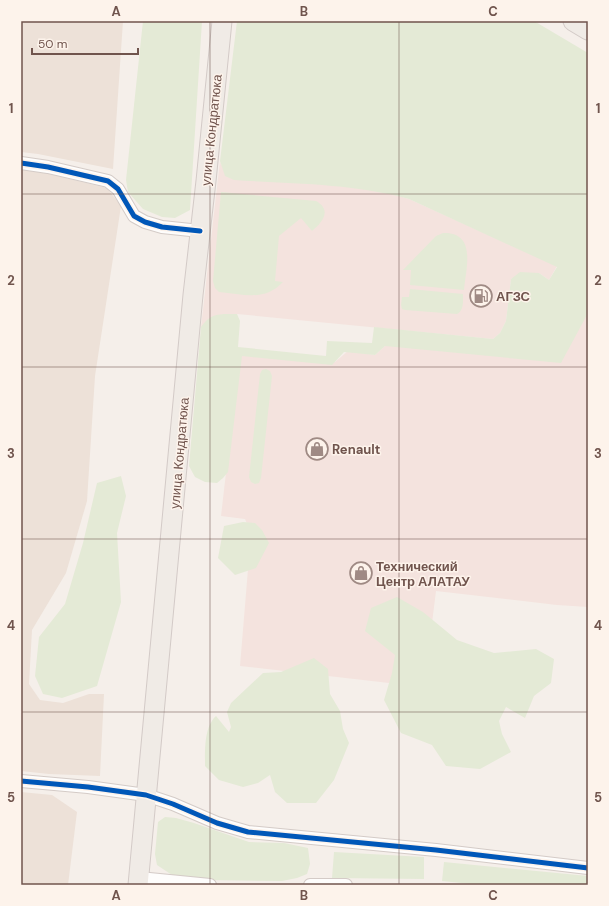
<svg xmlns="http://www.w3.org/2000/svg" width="609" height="906" viewBox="0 0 609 906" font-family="'DM Sans',sans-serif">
<rect width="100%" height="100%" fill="#f5efea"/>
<path fill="#ede1d8" d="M 21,21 L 123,21 L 113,169 L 38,154 L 21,152 Z
M 21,169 L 41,172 L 107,188 L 121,206 L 95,376 L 87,501 L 66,573 L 32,630 L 29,684 L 40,700 L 63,703 L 89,694 L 104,694 L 100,776 L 49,774 L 21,771 Z
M 21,792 L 52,795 L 77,812 L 68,885 L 21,885 Z"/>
<path fill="#f4e3de" d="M 220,161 L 221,165 L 389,193 L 409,199 L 557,266 L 549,280 L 539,273 L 511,279 L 506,321 L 500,333 L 493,339 L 237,314 L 201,327 Z
M 588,310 L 588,607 L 557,605 L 436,591 L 424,687 L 240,666 L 251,533 L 245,519 L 221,516 L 240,352 L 335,362 L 348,351 L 375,355 L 386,345 L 557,361 Z"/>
<path fill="#e4ead6" d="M 143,21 L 202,21 L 190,210 L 175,218 L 162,217 L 143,209 L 128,192 L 126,180 Z
M 237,21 L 534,21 L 588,53 L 588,313 L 561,363 L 385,346 L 375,355 L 344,352 L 332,365 L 242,356 L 228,472 L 223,478 L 217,483 L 205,482 L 195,477 L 189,466 L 201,327 C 211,312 221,314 237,314 L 240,321 L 238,347 L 326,356 L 327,341 L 372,343 L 374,327 L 493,339 L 500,333 L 506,321 L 511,279 L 520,272 L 539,273 L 549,280 L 557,267 L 409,199 C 352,183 292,184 234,180 L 225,176 L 220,161 Z
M 221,192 L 316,201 C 332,210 323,222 312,231 L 301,218 L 279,236 L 275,281 L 283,282 C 264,302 244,294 219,292 L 215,288 L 213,281 Z
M 443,233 C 477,232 466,268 464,290 L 410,285 L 411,270 L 403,270 L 436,236 Z
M 410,289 L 463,294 C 463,301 464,311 457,314 L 405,310 L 402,309 L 401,305 L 402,297 L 409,297 Z
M 266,369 L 270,371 L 272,376 L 261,478 L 259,483 L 255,484 L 251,482 L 249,477 L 260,374 L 262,370 Z
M 121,476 L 126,496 L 117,533 L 121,602 L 97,686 L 62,698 L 43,694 L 35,676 L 39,637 L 65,604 L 83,543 L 97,483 Z
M 243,522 L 255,523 L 262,530 L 269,543 L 256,568 L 235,575 L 218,558 L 224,526 Z
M 397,597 L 423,612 L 457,640 L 494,653 L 536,649 L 554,659 L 551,683 L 534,696 L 525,718 L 506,707 L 499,721 L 502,734 L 511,752 L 480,769 L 446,766 L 432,745 L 401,733 L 384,700 L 392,673 L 395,655 L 365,631 L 371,608 Z
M 314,658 L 328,669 L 330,694 L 340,711 L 343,729 L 349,743 L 334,780 L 316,803 L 287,803 L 275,792 L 270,775 L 258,783 L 243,787 L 219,780 L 205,766 C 205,750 204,727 216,716 L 229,732 L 231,727 L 227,712 L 231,703 L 263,673 L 281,672 Z
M 165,817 L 176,818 L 194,823 L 249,842 L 284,843 L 308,848 L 310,864 L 307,874 L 297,878 L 282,881 L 207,880 L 172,875 L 157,865 L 155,854 L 158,822 Z
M 334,852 L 424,857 L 424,879 L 332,878 Z
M 444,862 L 588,876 L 588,885 L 481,885 L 442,881 Z"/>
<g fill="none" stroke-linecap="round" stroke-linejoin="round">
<g stroke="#d4cbc7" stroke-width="14">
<path id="minor" d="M 21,163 L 48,167 L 108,181 L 118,189 L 134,216 L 145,222 L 162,227 L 200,231
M 21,781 L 88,787 L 146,795 L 173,804 L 217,823 L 248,832 L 436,850 L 588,868
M 139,878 L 210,885
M 310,885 L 346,885"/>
</g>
<g stroke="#d3cac7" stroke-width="21">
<path id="primary" d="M 573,21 L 588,30
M 138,885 L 193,295 L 206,181 L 222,21"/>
</g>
<use href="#minor" stroke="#fefdfc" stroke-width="12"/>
<use href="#primary" stroke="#f0ebe6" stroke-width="19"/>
<g stroke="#fdf3eb" stroke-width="8">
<path id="cycleway" d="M 21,163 L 48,167 L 108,181 L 118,189 L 134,216 L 145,222 L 162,227 L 200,231
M 21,781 L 88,787 L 146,795 L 173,804 L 217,823 L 248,832 L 436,850 L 588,868"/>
</g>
<use href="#cycleway" stroke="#0057b8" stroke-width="5"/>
</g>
<path fill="none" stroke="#70544d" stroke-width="1" stroke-opacity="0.55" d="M 210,21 L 210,885M 399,21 L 399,885M 21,194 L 588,194M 21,367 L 588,367M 21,539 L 588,539M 21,712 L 588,712"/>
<defs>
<g id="fuel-ring" transform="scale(1.15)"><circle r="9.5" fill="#fdf3eb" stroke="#9f8a84" stroke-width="1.5"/><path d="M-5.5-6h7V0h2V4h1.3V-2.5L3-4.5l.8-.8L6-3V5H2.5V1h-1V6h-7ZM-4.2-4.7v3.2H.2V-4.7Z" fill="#9f8a84"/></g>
<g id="shop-ring" transform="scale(1.15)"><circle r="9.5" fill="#fdf3eb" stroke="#9f8a84" stroke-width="1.5"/><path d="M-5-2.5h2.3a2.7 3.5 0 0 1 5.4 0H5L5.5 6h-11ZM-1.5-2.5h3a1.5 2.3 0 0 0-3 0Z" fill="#9f8a84"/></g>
</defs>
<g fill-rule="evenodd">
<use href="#fuel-ring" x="481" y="296"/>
<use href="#shop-ring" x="317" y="449"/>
<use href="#shop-ring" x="361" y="573"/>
</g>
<g text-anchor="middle" stroke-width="3" stroke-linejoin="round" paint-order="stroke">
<g font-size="13" fill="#70544d" stroke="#fdf3eb">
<text transform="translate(211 130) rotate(-84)" y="5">улица Кондратюка</text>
<text transform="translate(179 453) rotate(-85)" y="5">улица Кондратюка</text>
</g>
<g font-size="13" font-weight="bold" fill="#70544d" stroke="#fdf3eb" text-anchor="start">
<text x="496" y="301">АГЗС</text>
<text x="332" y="454">Renault</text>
<text x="376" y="571">Технический<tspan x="376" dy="15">Центр АЛАТАУ</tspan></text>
</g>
</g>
<rect width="609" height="906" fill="none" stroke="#fdf3eb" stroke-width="44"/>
<path d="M32 48v6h106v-6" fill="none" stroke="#70544d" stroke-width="2"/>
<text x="38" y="48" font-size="12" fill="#70544d" stroke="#fdf3eb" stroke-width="3" paint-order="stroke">50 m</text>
<rect x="22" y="22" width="565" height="862" fill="none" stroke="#70544d" stroke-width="1.5"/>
<g font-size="13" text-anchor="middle" font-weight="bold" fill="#70544d">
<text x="116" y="16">A</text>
<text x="304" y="16">B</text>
<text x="493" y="16">C</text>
<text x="11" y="113">1</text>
<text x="598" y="113">1</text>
<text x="11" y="285">2</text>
<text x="598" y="285">2</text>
<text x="11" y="458">3</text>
<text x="598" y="458">3</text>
<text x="11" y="630">4</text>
<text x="598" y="630">4</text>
<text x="11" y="802">5</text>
<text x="598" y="802">5</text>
<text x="116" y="900">A</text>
<text x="304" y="900">B</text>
<text x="493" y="900">C</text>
</g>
</svg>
